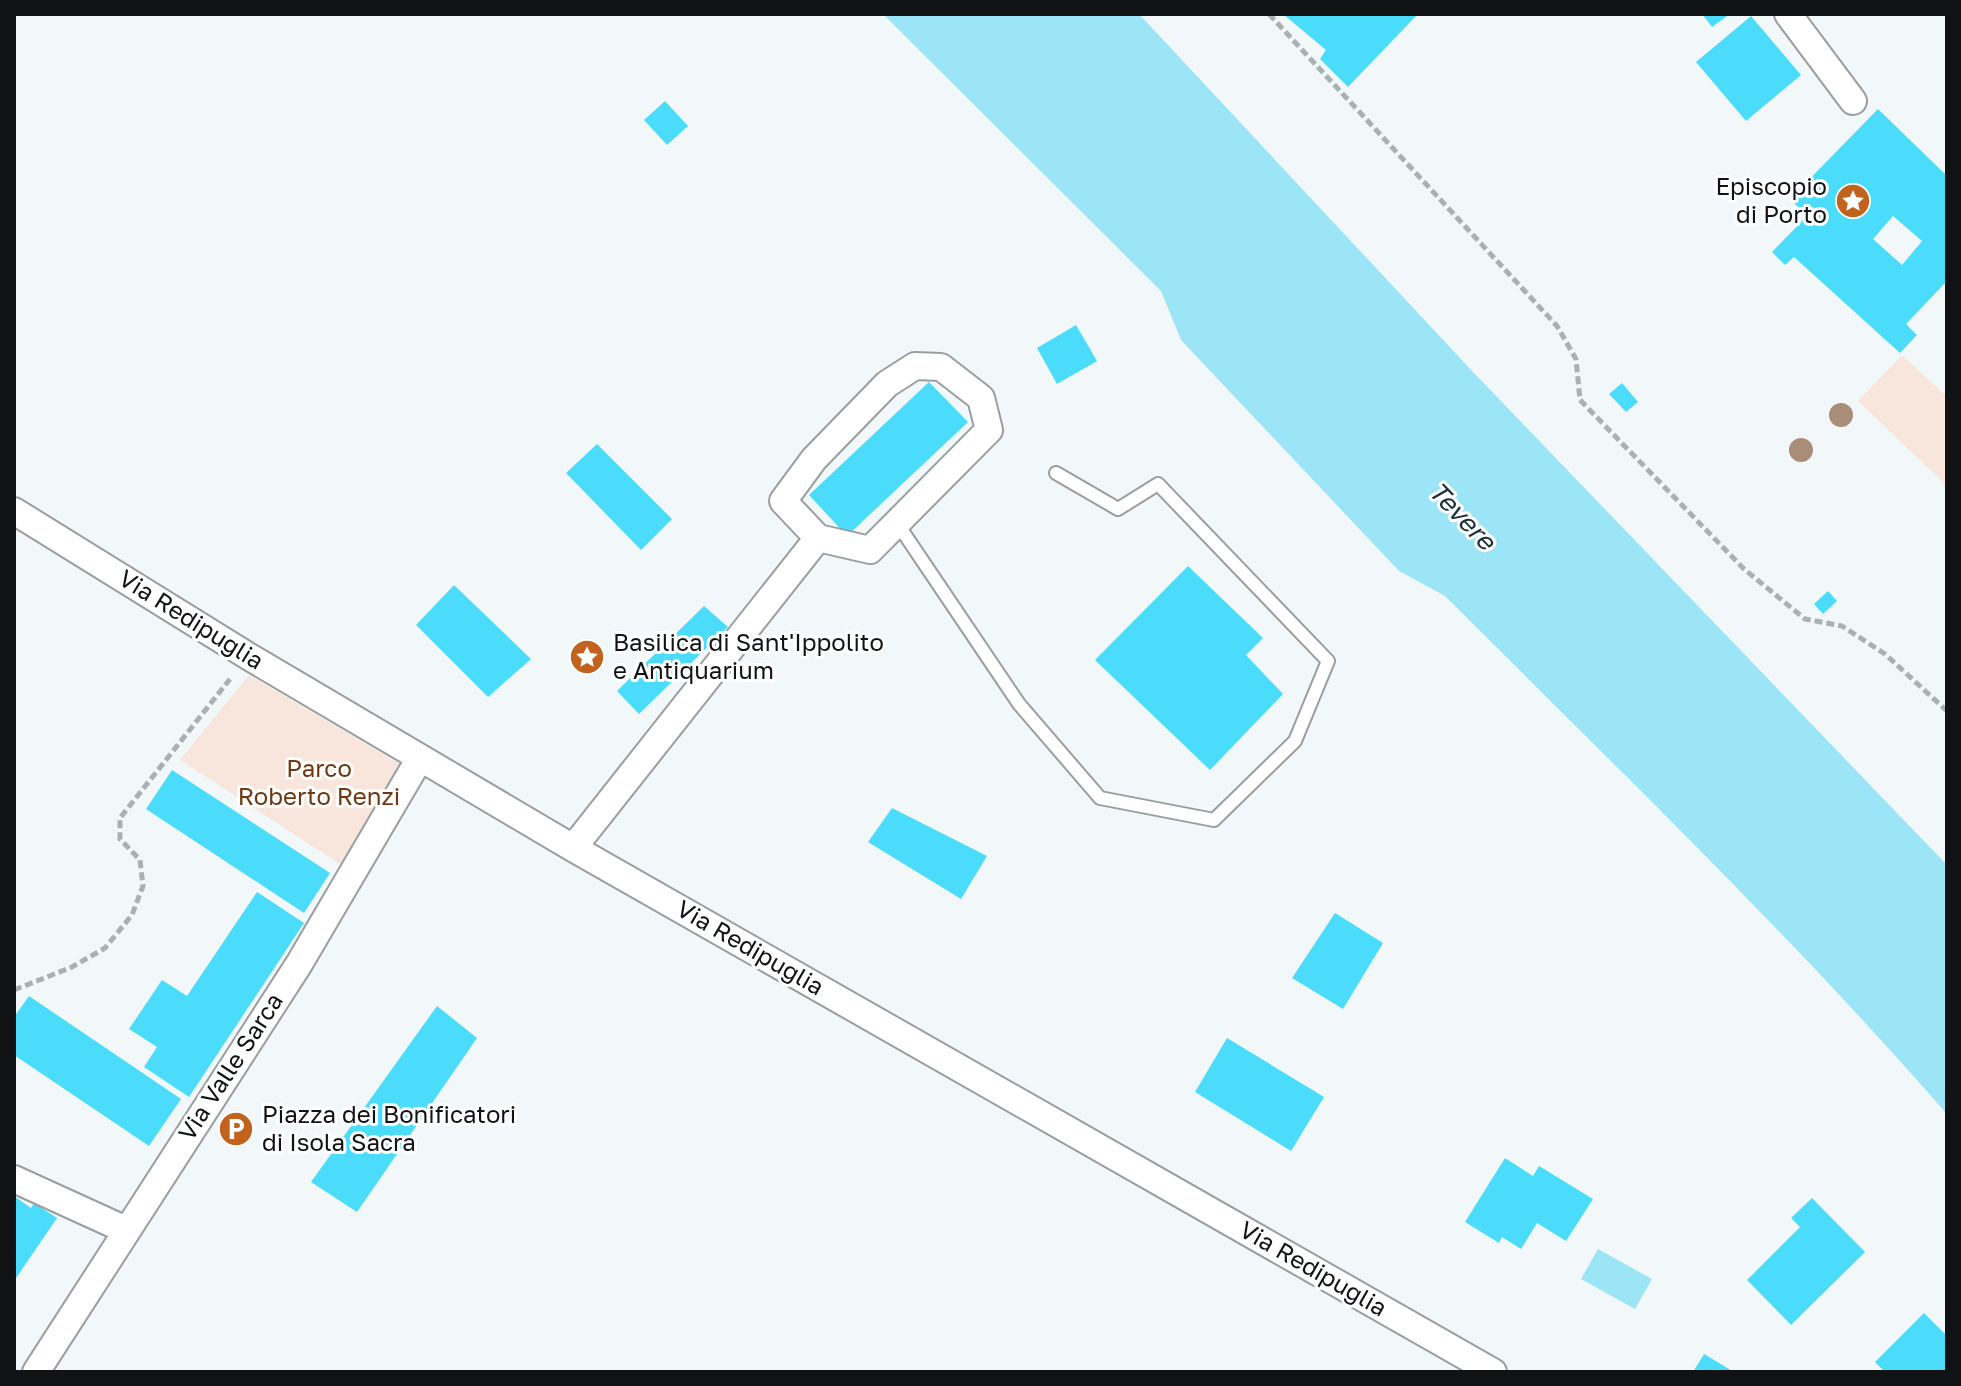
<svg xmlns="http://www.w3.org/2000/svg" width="1961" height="1386" viewBox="0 0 1961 1386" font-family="'Golos Text',sans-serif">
<rect width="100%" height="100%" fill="#f2f8fa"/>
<path fill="#f8e5db" d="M 1902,355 L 1947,397 L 1947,486 L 1858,401 Z
M 249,675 L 405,767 L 343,866 L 180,760 Z"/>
<path fill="#9ce5f7" d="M 883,14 L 1139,14 L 1474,373 L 1947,865 L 1947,1114 C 1789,933 1615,766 1445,596 L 1399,571 L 1181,340 L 1161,291 Z
M 1598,1249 L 1652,1279 L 1635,1309 L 1581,1279 Z"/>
<path fill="#4cdcfb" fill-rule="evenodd" d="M 1283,14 L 1418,14 L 1348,87 L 1320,59 L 1326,50 Z
M 1702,14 L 1730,14 L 1712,27 Z
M 1751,16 L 1801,75 L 1746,121 L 1696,62 Z
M 665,101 L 688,126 L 667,145 L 644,120 Z
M 1878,109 L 1947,176 L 1947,281 L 1906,324 L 1917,335 L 1900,353 L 1794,257 L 1785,265 L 1772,252 L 1807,216 L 1790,199 ZM 1893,216 L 1922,241 L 1902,265 L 1873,239 Z
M 1076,325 L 1097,361 L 1057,384 L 1037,348 Z
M 929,382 L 968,422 L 847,536 L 809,495 Z
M 1622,383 L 1638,402 L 1626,412 L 1609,394 Z
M 597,444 L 672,519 L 641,550 L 566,473 Z
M 1188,566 L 1263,638 L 1246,655 L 1283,694 L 1210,770 L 1095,660 Z
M 454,585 L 531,659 L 488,697 L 416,625 Z
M 1828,591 L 1837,601 L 1823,614 L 1814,604 Z
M 704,606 L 728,627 L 639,714 L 617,691 Z
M 172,770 L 330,873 L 304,913 L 146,809 Z
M 892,808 L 987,856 L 961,899 L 868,842 Z
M 257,892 L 304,923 L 189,1097 L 144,1067 L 157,1047 L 129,1029 L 162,980 L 187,996 Z
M 1335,913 L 1383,943 L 1343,1009 L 1292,978 Z
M 29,996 L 181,1099 L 149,1146 L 14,1055 L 14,1017 Z
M 437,1006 L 477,1038 L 357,1212 L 311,1182 Z
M 1227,1038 L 1324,1097 L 1291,1151 L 1195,1092 Z
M 1505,1158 L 1533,1176 L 1539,1166 L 1593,1199 L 1566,1241 L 1537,1223 L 1521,1249 L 1502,1237 L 1499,1243 L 1465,1222 Z
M 14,1196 L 31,1208 L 34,1203 L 57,1218 L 14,1281 Z
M 1812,1198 L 1865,1252 L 1791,1325 L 1747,1280 L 1800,1227 L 1791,1218 Z
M 1924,1313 L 1947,1336 L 1947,1372 L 1885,1372 L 1875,1362 Z
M 1704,1354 L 1734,1372 L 1693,1372 Z"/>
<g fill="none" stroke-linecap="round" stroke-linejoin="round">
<g stroke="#999e9f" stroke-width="16">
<path id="service" d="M 897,523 L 1019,704 L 1100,798 L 1214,820 L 1295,741 L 1328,661 L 1158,484 L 1118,509 L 1056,473"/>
</g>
<g stroke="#999e9f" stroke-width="30">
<path id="minor" d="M 1788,14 L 1853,101
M 14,511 L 248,656 L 573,848 L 1493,1372
M 573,848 L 818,538 L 870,550 L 989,430 L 981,398 L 941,367 L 915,366 L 887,384 L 814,459 L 783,501 L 818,538
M 14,1179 L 126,1230
M 36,1372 L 299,964 L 420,758"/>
</g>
<path stroke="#abb0b2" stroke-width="5" stroke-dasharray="8 4" stroke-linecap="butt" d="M 1269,14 L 1557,326 L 1576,359 L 1580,400 L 1744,569 L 1805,619 L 1842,626 L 1885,654 L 1947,711
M 14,990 L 72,967 L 105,948 L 132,915 L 143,886 L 140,860 L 120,839 L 120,818 L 230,679"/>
<use href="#service" stroke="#fff" stroke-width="12"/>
<use href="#minor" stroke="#fff" stroke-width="26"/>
</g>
<g fill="#aa8d79">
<circle cx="1841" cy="415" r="12"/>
<circle cx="1801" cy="450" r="12"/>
</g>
<defs>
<g id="sight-disc" transform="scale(1.8)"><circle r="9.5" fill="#c1621d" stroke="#fff"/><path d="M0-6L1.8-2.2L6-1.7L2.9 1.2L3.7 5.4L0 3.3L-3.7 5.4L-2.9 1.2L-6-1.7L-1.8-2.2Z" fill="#fff"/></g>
<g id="parking-disc" transform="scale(1.8)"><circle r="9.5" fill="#c1621d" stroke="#fff"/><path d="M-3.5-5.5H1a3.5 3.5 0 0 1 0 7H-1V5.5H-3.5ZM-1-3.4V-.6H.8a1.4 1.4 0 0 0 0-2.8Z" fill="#fff"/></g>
</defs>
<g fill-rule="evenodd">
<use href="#sight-disc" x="1853" y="201"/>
<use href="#sight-disc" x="587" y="657"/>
<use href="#parking-disc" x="236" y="1129"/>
</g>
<g text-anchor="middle" stroke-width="6" stroke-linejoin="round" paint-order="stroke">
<g font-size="24" fill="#101213" stroke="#fff" text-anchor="start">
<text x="1827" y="195" text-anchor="end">Episcopio<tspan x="1827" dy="28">di Porto</tspan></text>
<text x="613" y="651">Basilica di Sant'Ippolito<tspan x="613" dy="28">e Antiquarium</tspan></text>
<text x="262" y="1123">Piazza dei Bonificatori<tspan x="262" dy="28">di Isola Sacra</tspan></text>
</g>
<g font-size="24" fill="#101213" stroke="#fff">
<text transform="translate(191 620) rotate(32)" y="8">Via Redipuglia</text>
<text transform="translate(750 948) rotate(30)" y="8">Via Redipuglia</text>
<text transform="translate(231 1067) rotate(-57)" y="8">Via Valle Sarca</text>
<text transform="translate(1313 1269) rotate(30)" y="8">Via Redipuglia</text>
</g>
<g font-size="24" fill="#6f360f" stroke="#fff">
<text x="319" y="777">Parco<tspan x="319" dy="28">Roberto Renzi</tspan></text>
</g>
<g font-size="26" font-style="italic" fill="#193137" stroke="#fff">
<text transform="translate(1462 516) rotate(46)" y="9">Tevere</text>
</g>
</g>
<rect width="1961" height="1386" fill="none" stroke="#101213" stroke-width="32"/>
</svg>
